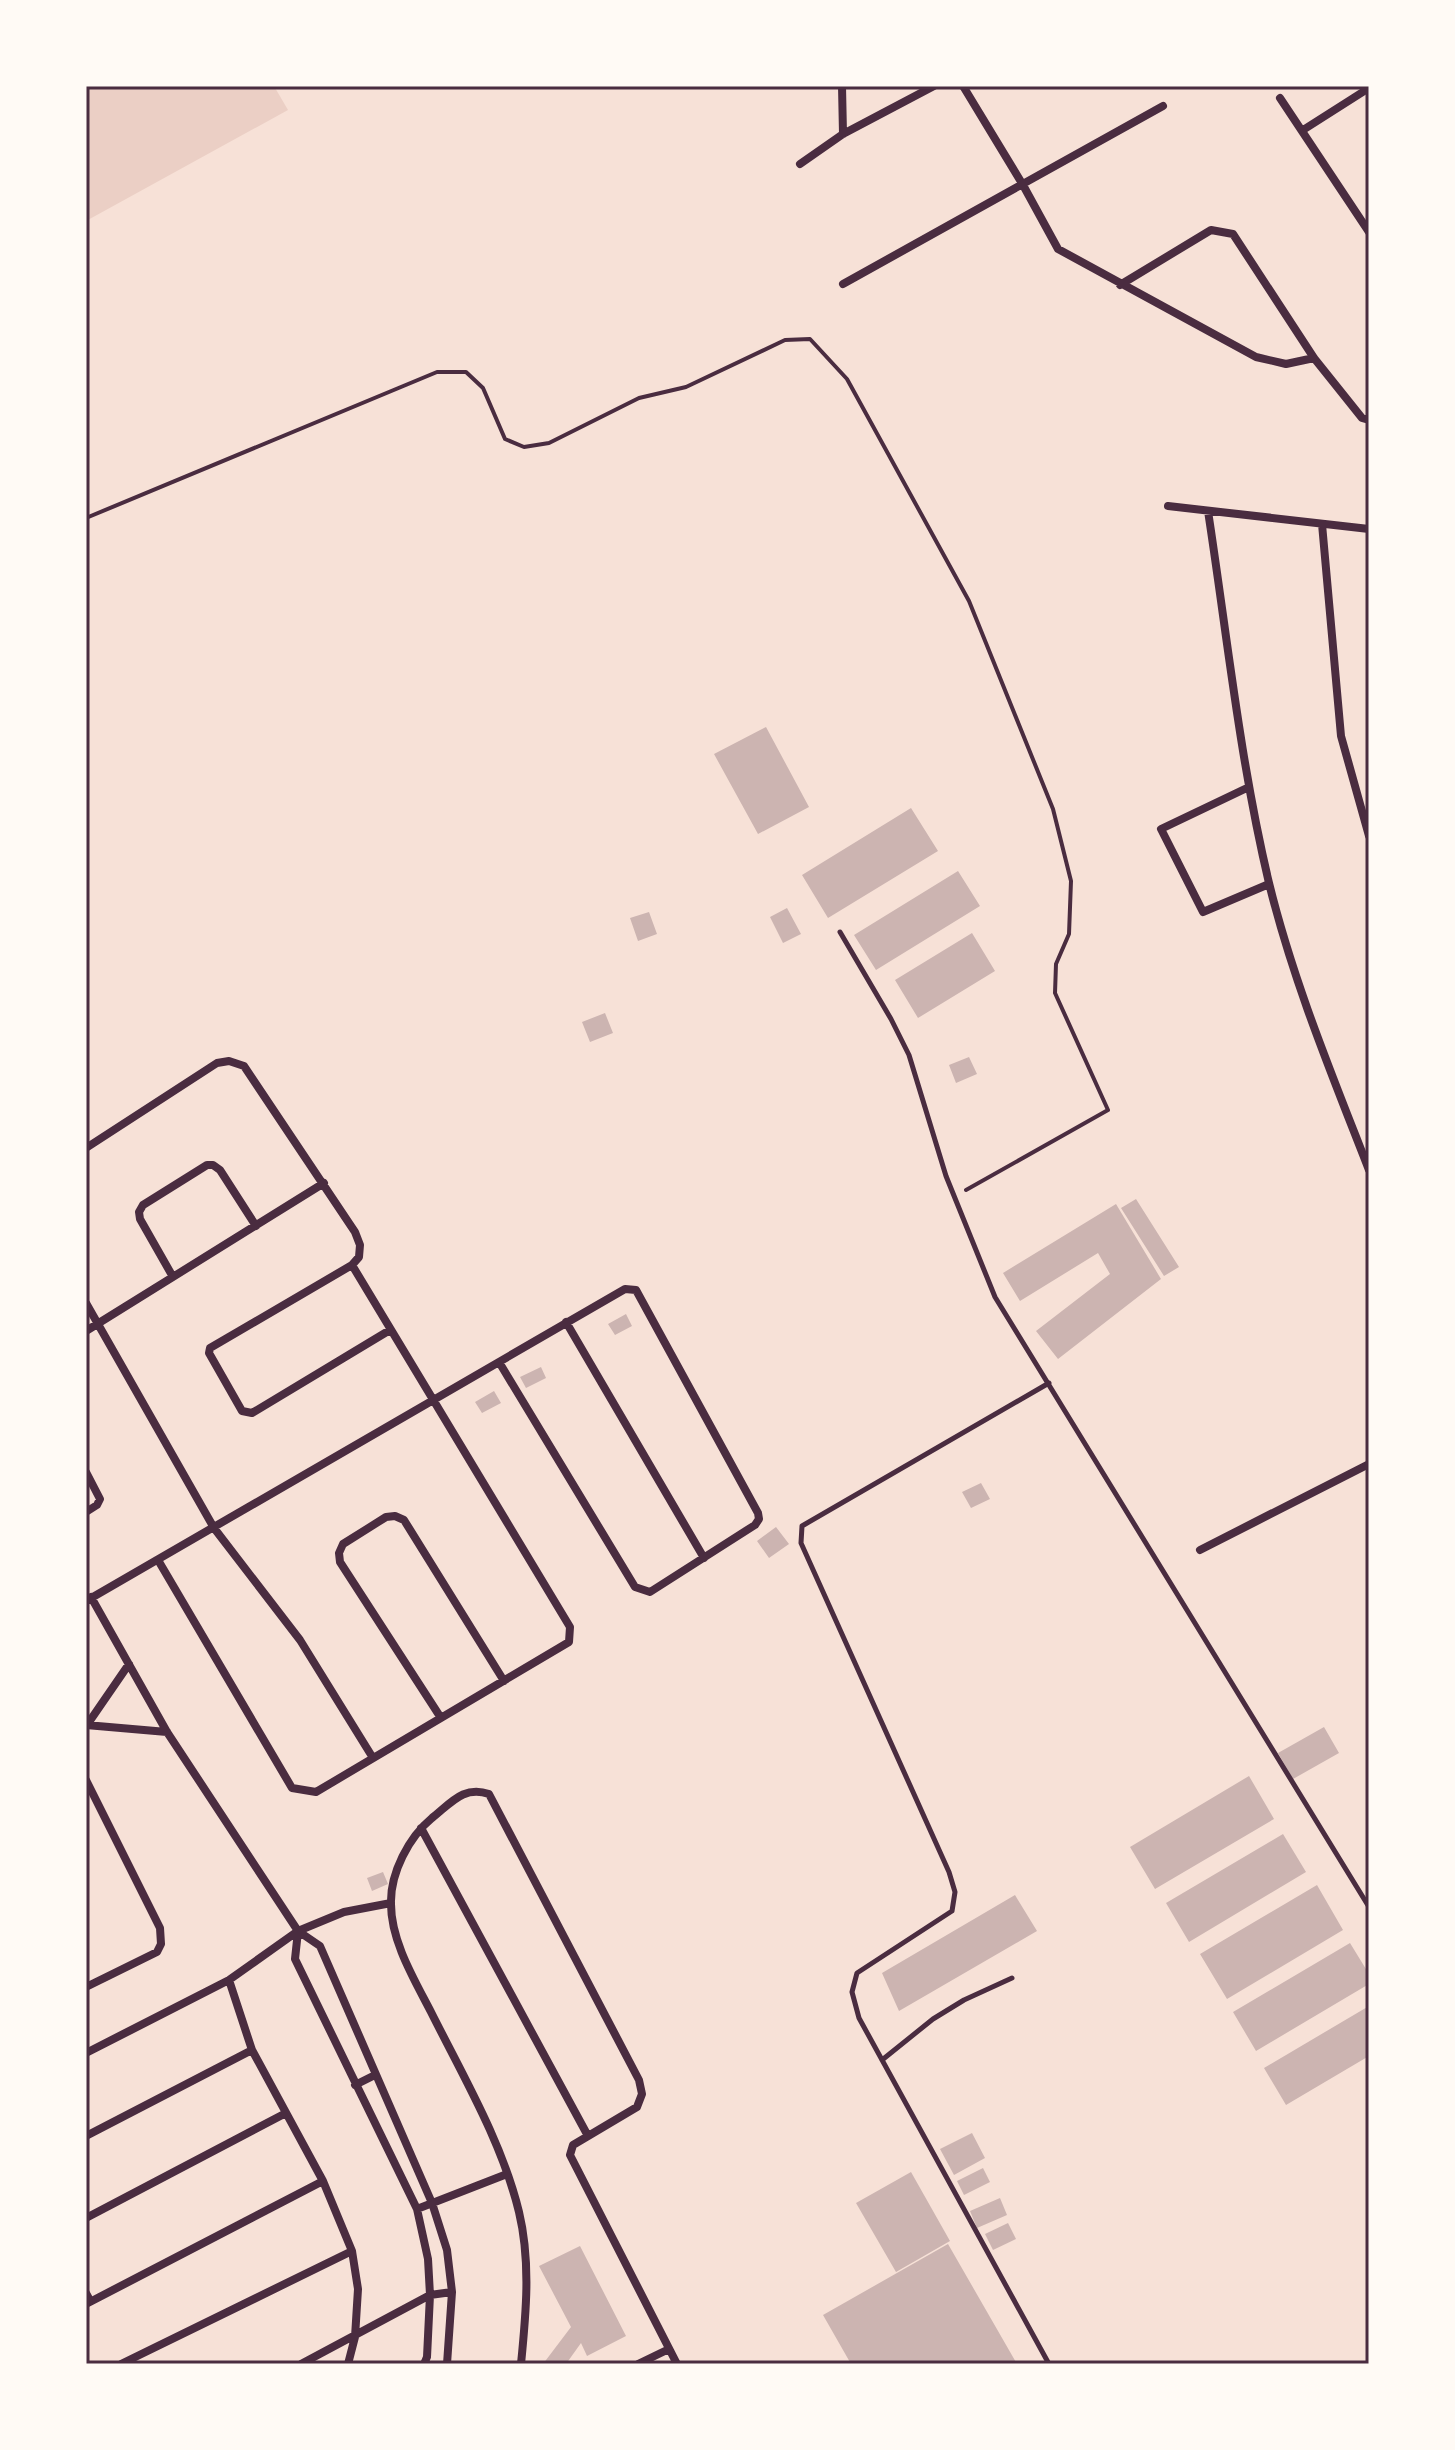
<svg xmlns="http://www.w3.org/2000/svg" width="1455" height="2450" viewBox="0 0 1455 2450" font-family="Mulish,sans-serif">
<rect width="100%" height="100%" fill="#f7e1d7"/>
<path fill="#ebcfc5" d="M 86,86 L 274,86 L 288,110 L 86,221 Z"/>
<path fill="#ccb4b1" d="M 766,727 L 809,807 L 758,834 L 714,754 Z
M 911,808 L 938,851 L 828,918 L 802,875 Z
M 958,871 L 980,906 L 876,970 L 854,935 Z
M 787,908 L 801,934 L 783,943 L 770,917 Z
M 649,912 L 657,934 L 638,941 L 630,918 Z
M 972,933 L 995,971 L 918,1018 L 895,980 Z
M 605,1013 L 613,1033 L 590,1042 L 582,1022 Z
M 969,1057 L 977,1074 L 956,1083 L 949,1065 Z
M 1136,1199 L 1179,1267 L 1164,1276 L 1121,1208 Z
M 1116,1204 L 1161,1279 L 1058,1359 L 1036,1331 L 1110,1274 L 1098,1253 L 1020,1301 L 1003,1273 Z
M 626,1314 L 632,1326 L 615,1335 L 608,1324 Z
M 541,1367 L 546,1378 L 526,1388 L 520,1377 Z
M 494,1391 L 501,1403 L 482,1413 L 475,1402 Z
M 981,1483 L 990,1499 L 971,1508 L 962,1492 Z
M 776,1527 L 789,1544 L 769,1558 L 757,1541 Z
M 1324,1727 L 1339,1753 L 1293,1779 L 1278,1753 Z
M 1249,1776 L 1274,1819 L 1155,1889 L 1130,1847 Z
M 1283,1834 L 1306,1872 L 1189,1942 L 1166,1903 Z
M 383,1872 L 388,1884 L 372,1891 L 367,1878 Z
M 1317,1885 L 1343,1930 L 1227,1999 L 1200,1954 Z
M 1015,1895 L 1037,1931 L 899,2011 L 882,1973 Z
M 1350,1943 L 1369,1974 L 1369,1984 L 1256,2051 L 1233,2012 Z
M 1369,2006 L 1369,2056 L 1286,2105 L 1264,2068 Z
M 972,2133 L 985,2158 L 954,2175 L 940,2149 Z
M 983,2168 L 990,2182 L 964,2195 L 957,2181 Z
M 911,2172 L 950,2241 L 896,2272 L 856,2203 Z
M 1000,2198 L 1007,2215 L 977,2228 L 970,2211 Z
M 1008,2223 L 1016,2239 L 993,2250 L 985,2234 Z
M 948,2244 L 1017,2364 L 851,2364 L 823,2315 Z
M 580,2246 L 626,2336 L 587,2356 L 581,2343 L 566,2364 L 543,2364 L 571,2327 L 539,2266 Z"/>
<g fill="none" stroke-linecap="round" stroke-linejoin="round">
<path stroke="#4a2c40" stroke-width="4" d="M 86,518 L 437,372 L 466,372 L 483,388 L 505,439 L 524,447 L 549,443 L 639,398 L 686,387 L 785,340 L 810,339 L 847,379 L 969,601 L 1053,809 L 1071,881 L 1069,934 L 1056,964 L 1055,993 L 1108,1110 L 966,1190"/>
<path stroke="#4a2c40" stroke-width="5" d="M 840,932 L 891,1019 L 909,1055 L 946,1176 L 995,1297 L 1369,1907
M 1049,1383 L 802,1526 L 801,1543 L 949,1872 L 955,1892 L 952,1911 L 857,1973 L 852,1992 L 859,2018 L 1049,2364
M 882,2060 L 933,2019 L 964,2000 L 1012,1978
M 86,2290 L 92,2301"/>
<path stroke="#4a2c40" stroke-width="8" d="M 842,86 L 843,134
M 963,86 L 1023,185 L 1058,249 L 1256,357 L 1286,364 L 1314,358
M 1280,98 L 1369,232
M 1303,130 L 1369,88
M 800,164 L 843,134 L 934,86
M 843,284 L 1163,106
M 1120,285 L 1211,230 L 1233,234 L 1314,358 L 1362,418 L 1369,420
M 1168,506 L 1369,529
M 1208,511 C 1227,635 1240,761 1269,883 C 1293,981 1332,1075 1369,1170
M 1322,524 L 1341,736 L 1369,836
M 1249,787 L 1161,829 L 1203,912 L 1269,884
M 86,1148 L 217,1063 L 229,1061 L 244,1066 L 355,1232 L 360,1245 L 359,1257 L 352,1265 L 570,1627 L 569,1642 L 316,1792 L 292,1788 L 158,1560
M 352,1265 L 210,1348 L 209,1353 L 242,1411 L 252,1413 L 390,1330
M 173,1277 L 140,1219 L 139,1212 L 143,1205 L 207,1165 L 213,1165 L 220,1170 L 256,1226
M 86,1303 L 214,1528 L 300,1640 L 373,1758
M 566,1322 L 704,1558
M 86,1331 L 324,1183
M 86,1472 L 100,1499 L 97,1505 L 86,1512
M 1200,1550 L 1369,1464
M 91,1597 L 167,1732 L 298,1931 L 320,1946 L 432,2203 L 447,2250 L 452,2292 L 447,2364
M 86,1601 L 625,1289 L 636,1290 L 758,1513 L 759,1519 L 755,1525 L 650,1592 L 635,1587 L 499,1362
M 441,1718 L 340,1562 L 339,1553 L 343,1544 L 386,1517 L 395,1516 L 404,1520 L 504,1681
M 86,1725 L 167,1732
M 87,1725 L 129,1664
M 86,1780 L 160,1928 L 161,1944 L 157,1952 L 86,1987
M 421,1828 L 588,2136
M 298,1931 L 295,1959 L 417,2209 L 428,2259 L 430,2295 L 427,2357 L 424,2364
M 229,1980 L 252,2050 L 323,2181 L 352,2251 L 358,2289 L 355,2337 L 348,2364
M 86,2053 L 229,1980 L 298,1931 L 344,1912 L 391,1903
M 355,2085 L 375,2075
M 86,2136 L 252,2050
M 417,2209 L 507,2174
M 86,2218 L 286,2113
M 86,2304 L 323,2181
M 121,2364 L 352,2251
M 301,2364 L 430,2295 L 452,2292
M 521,2364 C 526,2314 531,2262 519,2212 C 502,2142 463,2076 431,2012 C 414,1979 391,1941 391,1904 C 390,1873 409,1837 432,1818 C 451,1803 464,1785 489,1794 L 639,2080 L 642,2094 L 637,2107 L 573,2145 L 570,2155 L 677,2364
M 638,2364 L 669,2349"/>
</g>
<rect width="1455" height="2450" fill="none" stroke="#fffaf5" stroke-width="176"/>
<rect x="88" y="88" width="1279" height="2274" fill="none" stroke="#4a2c40" stroke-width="3"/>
</svg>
